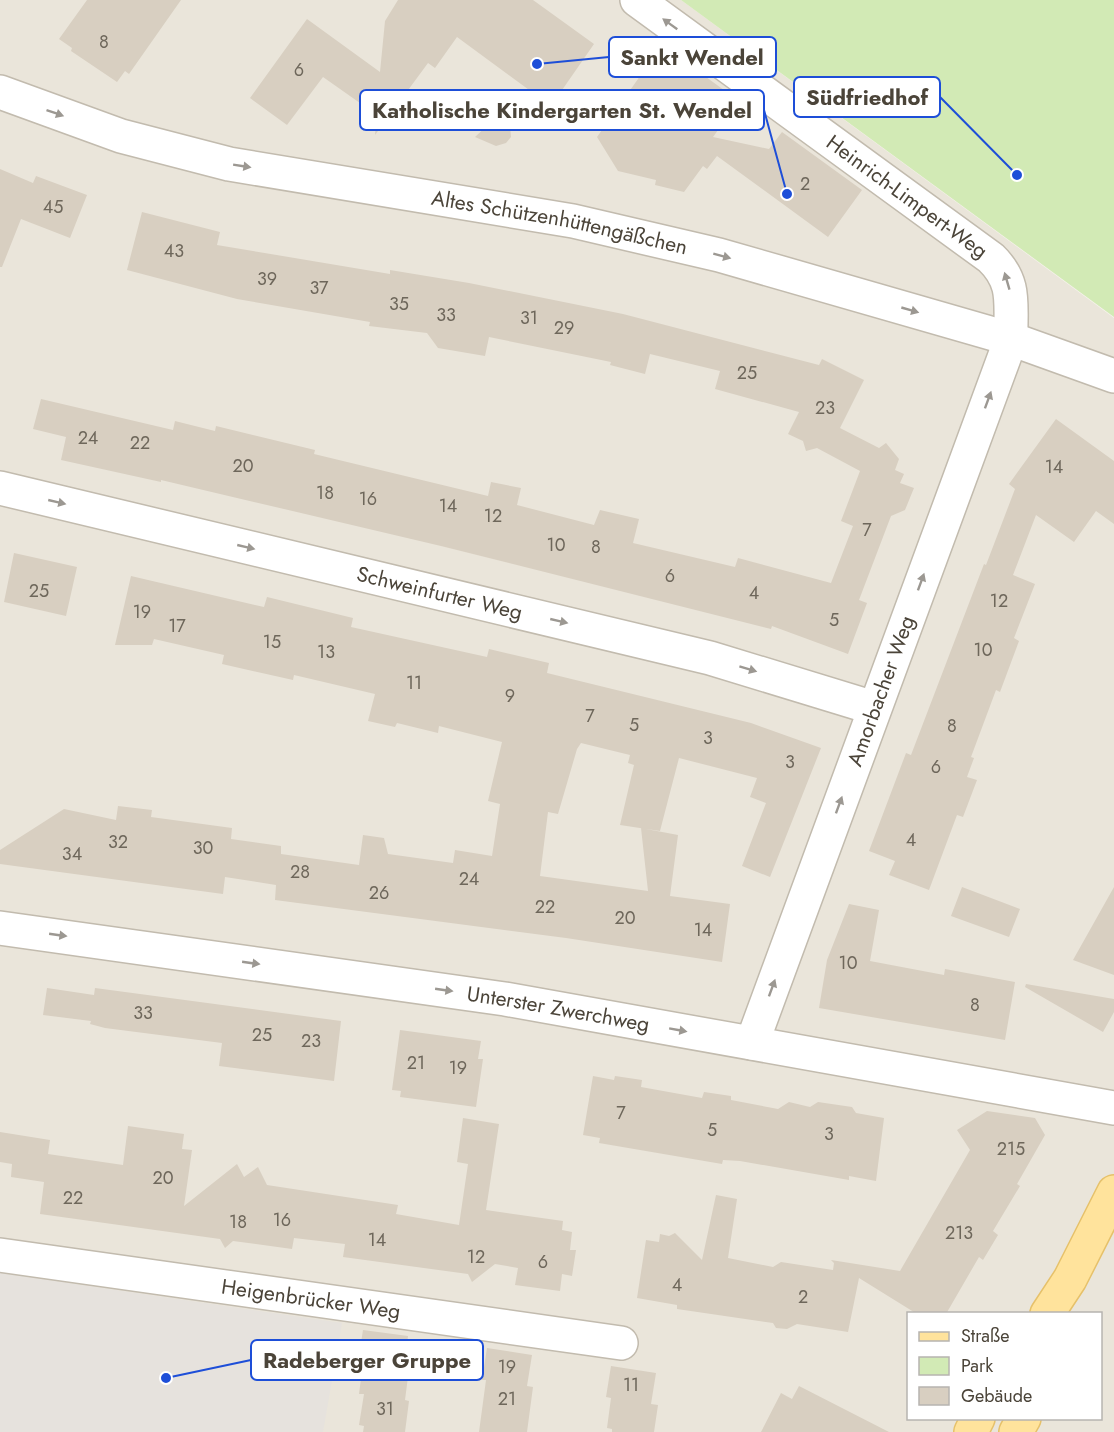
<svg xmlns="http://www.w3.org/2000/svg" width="1114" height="1432" viewBox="0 0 1114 1432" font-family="Jost,sans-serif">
<rect width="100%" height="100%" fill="#f6f3ec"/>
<path fill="#eae5da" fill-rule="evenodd" d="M 0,0 L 681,0 L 1114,318 L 1114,1432 L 0,1432 ZM 908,1314 L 1100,1314 L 1100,1418 L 908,1418 Z"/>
<path fill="#e6e2dd" d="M 0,1273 L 342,1323 L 323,1432 L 0,1432 Z"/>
<path fill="#d2eab5" d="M 681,0 L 1114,0 L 1114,317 L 726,33 Z"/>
<path fill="#d8cfc1" d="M 87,0 L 181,0 L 129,74 L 125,71 L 117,82 L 71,51 L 72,48 L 59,39 Z
M 398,0 L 533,0 L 594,44 L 551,106 L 457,37 L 435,68 L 428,63 L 375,135 L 377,115 L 323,77 L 287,125 L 250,98 L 307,19 L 380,72 L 385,21 Z
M 662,45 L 739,101 L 713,137 L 769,149 L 782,132 L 862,190 L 828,237 L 717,156 L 707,169 L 703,166 L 684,192 L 655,185 L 656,180 L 618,171 L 597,137 Z
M 509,114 L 511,137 L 506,143 L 496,146 L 475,137 L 491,122 Z
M 0,169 L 33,183 L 36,176 L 87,195 L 70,238 L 21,219 L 2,267 L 0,267 Z
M 142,212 L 220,232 L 217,245 L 390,274 L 390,270 L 469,283 L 623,314 L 819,365 L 822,359 L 864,380 L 840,428 L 879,448 L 886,443 L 899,459 L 895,470 L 904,474 L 900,483 L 914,488 L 905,510 L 891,516 L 859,600 L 867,603 L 848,654 L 772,626 L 771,629 L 441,546 L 161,480 L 161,482 L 61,460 L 66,437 L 33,429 L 41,399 L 173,430 L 175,421 L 215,431 L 216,426 L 315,450 L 314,454 L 488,496 L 491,482 L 521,488 L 517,505 L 594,525 L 600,510 L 639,519 L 633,543 L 735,567 L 738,558 L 831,583 L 853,526 L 841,521 L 860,471 L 817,448 L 806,451 L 803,441 L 788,434 L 799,412 L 715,389 L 720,371 L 650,354 L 645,374 L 610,365 L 611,362 L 489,337 L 485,356 L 438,348 L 427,333 L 369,326 L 370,322 L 237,299 L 127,270 Z
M 1056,419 L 1114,461 L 1114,524 L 1096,511 L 1074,542 L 1036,515 L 1013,575 L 1035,584 L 1014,638 L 1019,641 L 1000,692 L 996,690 L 971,757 L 974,758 L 967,777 L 977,780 L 963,817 L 957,815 L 929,890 L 889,875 L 895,861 L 869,851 L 906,753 L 911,755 L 984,564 L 986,565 L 1015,489 L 1009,484 Z
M 14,553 L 77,567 L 66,616 L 4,602 Z
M 131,576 L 264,607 L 267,597 L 353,618 L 351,627 L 487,657 L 489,649 L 549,663 L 547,673 L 751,723 L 821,748 L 770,877 L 742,866 L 766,803 L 750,797 L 757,778 L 679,758 L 660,831 L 620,825 L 634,765 L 628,763 L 630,755 L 581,743 L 577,749 L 558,814 L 548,812 L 540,876 L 648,891 L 641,828 L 678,835 L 670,896 L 730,904 L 722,962 L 566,938 L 275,900 L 276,885 L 225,877 L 223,894 L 0,864 L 0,850 L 64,809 L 116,820 L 118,806 L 152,810 L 151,817 L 232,828 L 231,839 L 281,846 L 281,854 L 359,865 L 363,835 L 384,838 L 388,854 L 453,863 L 455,850 L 492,856 L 500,804 L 488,801 L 502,742 L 439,726 L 438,733 L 397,723 L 395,727 L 368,721 L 375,694 L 294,675 L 293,680 L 222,664 L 224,655 L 154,639 L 152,645 L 115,645 Z
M 962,887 L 1020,909 L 1009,937 L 951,916 Z
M 1114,887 L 1114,975 L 1073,960 Z
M 849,904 L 879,910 L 870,961 L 944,975 L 945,969 L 1015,982 L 1005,1040 L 819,1008 L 827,960 Z
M 1026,984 L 1114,999 L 1114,1012 L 1103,1032 L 1025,987 Z
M 47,988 L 94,995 L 95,988 L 341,1021 L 334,1081 L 219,1066 L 222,1043 L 105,1028 L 90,1024 L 91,1021 L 43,1015 Z
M 400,1030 L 481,1041 L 478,1059 L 483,1059 L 476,1107 L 400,1097 L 401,1091 L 392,1090 Z
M 593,1076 L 614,1080 L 615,1076 L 642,1080 L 641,1087 L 702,1098 L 704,1092 L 731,1096 L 731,1100 L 778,1109 L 789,1102 L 810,1107 L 818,1102 L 852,1107 L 856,1113 L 884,1118 L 876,1181 L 849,1176 L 849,1180 L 740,1161 L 723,1160 L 722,1164 L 599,1143 L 600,1138 L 583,1135 Z
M 987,1111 L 1035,1118 L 1045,1135 L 1017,1184 L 1020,1186 L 993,1231 L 998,1235 L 983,1260 L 979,1257 L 946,1314 L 917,1314 L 859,1278 L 848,1332 L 797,1324 L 787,1329 L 776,1328 L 773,1323 L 677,1309 L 677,1305 L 637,1298 L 646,1240 L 659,1242 L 660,1234 L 669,1236 L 675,1233 L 702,1260 L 716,1195 L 737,1199 L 728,1258 L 773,1267 L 781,1262 L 833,1270 L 834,1263 L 831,1260 L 900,1271 L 970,1150 L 957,1130 Z
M 463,1118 L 499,1124 L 486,1210 L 563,1221 L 562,1230 L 572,1232 L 570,1250 L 576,1250 L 572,1276 L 562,1274 L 560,1291 L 515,1285 L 518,1268 L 495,1264 L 472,1282 L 468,1274 L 343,1257 L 345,1244 L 294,1238 L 292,1249 L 233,1241 L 225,1248 L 220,1239 L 40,1214 L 44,1182 L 11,1177 L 12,1164 L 0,1162 L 0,1132 L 50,1140 L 48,1154 L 123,1165 L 128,1126 L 184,1134 L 182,1149 L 192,1150 L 184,1206 L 237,1164 L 244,1177 L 258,1167 L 267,1185 L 398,1205 L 396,1214 L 459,1225 L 468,1164 L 457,1162 Z
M 363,1330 L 408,1336 L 404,1369 L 409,1369 L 405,1400 L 409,1401 L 405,1432 L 363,1432 L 364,1426 L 359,1425 L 364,1394 L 359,1394 L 363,1363 L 358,1362 Z
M 487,1348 L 532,1355 L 527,1386 L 533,1387 L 527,1432 L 479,1432 L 486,1380 L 482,1380 Z
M 611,1366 L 656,1373 L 651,1404 L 658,1405 L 654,1432 L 612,1432 L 612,1429 L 607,1428 L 611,1398 L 606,1397 Z
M 799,1386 L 889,1432 L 761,1432 L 781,1393 L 792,1399 Z"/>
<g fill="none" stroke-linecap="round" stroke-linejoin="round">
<g stroke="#c2bbae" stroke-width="36">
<g id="minor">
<path id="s1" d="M 637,0 L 991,258 C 1017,283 1010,305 1011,339 L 752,1043"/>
<path id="s2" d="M 0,92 L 121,136 L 229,164 L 573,221 L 719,255 L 1011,339 L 1114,376"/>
<path id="s3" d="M 0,488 L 710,658 L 874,708"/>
<path id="s4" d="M 0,928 L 505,999 L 1114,1108"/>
<path id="s5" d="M 0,1255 L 621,1343"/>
</g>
</g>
<g stroke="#e6c16a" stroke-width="36">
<path id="primary" d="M 1047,1314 L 1070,1279 L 1114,1192
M 971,1432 L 978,1418
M 1016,1432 L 1024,1418"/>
</g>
<use href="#minor" stroke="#fff" stroke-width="33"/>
<use href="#primary" stroke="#ffe39c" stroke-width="33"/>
</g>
<defs><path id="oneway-solid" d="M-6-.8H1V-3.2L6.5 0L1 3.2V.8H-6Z" transform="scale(1.5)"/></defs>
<g fill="#9c9892">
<use href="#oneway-solid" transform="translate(670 24) rotate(-144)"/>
<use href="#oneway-solid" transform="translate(55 113) rotate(19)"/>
<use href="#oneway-solid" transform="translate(242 166) rotate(9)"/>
<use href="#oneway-solid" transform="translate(722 256) rotate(15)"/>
<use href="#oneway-solid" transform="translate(1007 281) rotate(-106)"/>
<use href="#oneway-solid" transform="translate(910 310) rotate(16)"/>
<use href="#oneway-solid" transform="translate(988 400) rotate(-70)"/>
<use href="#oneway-solid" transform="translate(57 502) rotate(13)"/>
<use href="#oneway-solid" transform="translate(246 547) rotate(13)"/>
<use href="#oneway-solid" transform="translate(921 582) rotate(-70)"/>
<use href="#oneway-solid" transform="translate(559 621) rotate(13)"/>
<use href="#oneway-solid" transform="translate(748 669) rotate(17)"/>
<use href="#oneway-solid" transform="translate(839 805) rotate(-70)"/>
<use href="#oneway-solid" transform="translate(58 935) rotate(8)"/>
<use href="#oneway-solid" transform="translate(251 963) rotate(8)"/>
<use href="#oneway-solid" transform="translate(772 988) rotate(-70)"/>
<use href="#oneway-solid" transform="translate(444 990) rotate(8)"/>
<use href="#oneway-solid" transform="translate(678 1030) rotate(10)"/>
</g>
<g text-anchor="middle" stroke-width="6" stroke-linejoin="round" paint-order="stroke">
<g font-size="18" fill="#6e675b">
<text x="104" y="48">8</text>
<text x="299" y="76">6</text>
<text x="805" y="190">2</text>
<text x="53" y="213">45</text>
<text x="174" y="257">43</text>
<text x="267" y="285">39</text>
<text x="319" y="294">37</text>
<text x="399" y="310">35</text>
<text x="446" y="321">33</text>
<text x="529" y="324">31</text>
<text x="564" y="334">29</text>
<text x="747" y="379">25</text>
<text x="825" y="414">23</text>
<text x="88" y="444">24</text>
<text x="140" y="449">22</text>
<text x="243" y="472">20</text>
<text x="1054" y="473">14</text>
<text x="325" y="499">18</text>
<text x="368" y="505">16</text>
<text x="448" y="512">14</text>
<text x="493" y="522">12</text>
<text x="867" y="536">7</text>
<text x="556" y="551">10</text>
<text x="596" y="553">8</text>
<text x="670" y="582">6</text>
<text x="39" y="597">25</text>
<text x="754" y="599">4</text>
<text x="999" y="607">12</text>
<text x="142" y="618">19</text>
<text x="834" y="626">5</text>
<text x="177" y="632">17</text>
<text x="272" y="648">15</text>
<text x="983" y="656">10</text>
<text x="326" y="658">13</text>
<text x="414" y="689">11</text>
<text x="510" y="702">9</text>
<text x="590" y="722">7</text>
<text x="634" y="731">5</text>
<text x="952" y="732">8</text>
<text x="708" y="744">3</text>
<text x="790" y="768">3</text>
<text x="936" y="773">6</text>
<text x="911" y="846">4</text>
<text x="118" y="848">32</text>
<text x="203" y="854">30</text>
<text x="72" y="860">34</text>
<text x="300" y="878">28</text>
<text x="469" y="885">24</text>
<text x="379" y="899">26</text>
<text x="545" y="913">22</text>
<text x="625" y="924">20</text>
<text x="703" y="936">14</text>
<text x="848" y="969">10</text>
<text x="975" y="1011">8</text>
<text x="143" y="1019">33</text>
<text x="262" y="1041">25</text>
<text x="311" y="1047">23</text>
<text x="416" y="1069">21</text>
<text x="458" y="1074">19</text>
<text x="621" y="1119">7</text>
<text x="712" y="1136">5</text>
<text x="829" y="1140">3</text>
<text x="1011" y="1155">215</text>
<text x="163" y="1184">20</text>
<text x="73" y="1204">22</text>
<text x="282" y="1226">16</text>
<text x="238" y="1228">18</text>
<text x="959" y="1239">213</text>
<text x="377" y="1246">14</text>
<text x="476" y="1263">12</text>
<text x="543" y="1268">6</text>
<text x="677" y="1291">4</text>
<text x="803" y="1303">2</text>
<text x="507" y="1373">19</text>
<text x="631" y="1391">11</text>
<text x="507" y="1405">21</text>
<text x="385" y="1415">31</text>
</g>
<g font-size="21" fill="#4b4439" stroke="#fff">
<text dy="7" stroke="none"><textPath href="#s1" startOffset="334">Heinrich-Limpert-Weg</textPath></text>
<text dy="7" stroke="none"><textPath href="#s2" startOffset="576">Altes Schützenhüttengäßchen</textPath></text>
<text dy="7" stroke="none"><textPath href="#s3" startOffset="452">Schweinfurter Weg</textPath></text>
<text transform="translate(881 691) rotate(-70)" y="7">Amorbacher Weg</text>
<text dy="7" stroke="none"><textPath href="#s4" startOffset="564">Unterster Zwerchweg</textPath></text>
<text dy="7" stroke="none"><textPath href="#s5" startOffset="314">Heigenbrücker Weg</textPath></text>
</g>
</g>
<path fill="none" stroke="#1d4ed8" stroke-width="2" d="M537 64L609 57M1017 175L940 97M787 194L764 110M166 1378L251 1360"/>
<g fill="#1d4ed8" stroke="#fff" stroke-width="2">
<circle cx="537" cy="64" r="6"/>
<circle cx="1017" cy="175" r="6"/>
<circle cx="787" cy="194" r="6"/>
<circle cx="166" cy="1378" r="6"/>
</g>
<g fill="#fff" stroke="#1d4ed8" stroke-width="2">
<rect x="609" y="37" width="167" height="40" rx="6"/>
<rect x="794" y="77" width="146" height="40" rx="6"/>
<rect x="360" y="90" width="404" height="40" rx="6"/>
<rect x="251" y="1340" width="232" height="40" rx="6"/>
</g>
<g font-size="22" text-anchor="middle" font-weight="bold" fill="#4b4439">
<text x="692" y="65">Sankt Wendel</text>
<text x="867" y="105">Südfriedhof</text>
<text x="562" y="118">Katholische Kindergarten St. Wendel</text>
<text x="367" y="1368">Radeberger Gruppe</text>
</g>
<rect x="907" y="1312" width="195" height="108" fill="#ffffff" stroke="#b7b4b0" stroke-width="1.5"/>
<rect x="919" y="1332" width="30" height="9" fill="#ffe39c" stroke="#b7b4b0" stroke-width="1.5"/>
<text x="961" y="1342" font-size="18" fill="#4b4439">Straße</text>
<rect x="919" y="1357" width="30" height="18" fill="#d2eab5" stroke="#b7b4b0" stroke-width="1.5"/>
<text x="961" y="1372" font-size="18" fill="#4b4439">Park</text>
<rect x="919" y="1387" width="30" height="18" fill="#d8cfc1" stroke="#b7b4b0" stroke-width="1.5"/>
<text x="961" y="1402" font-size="18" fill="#4b4439">Gebäude</text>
</svg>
